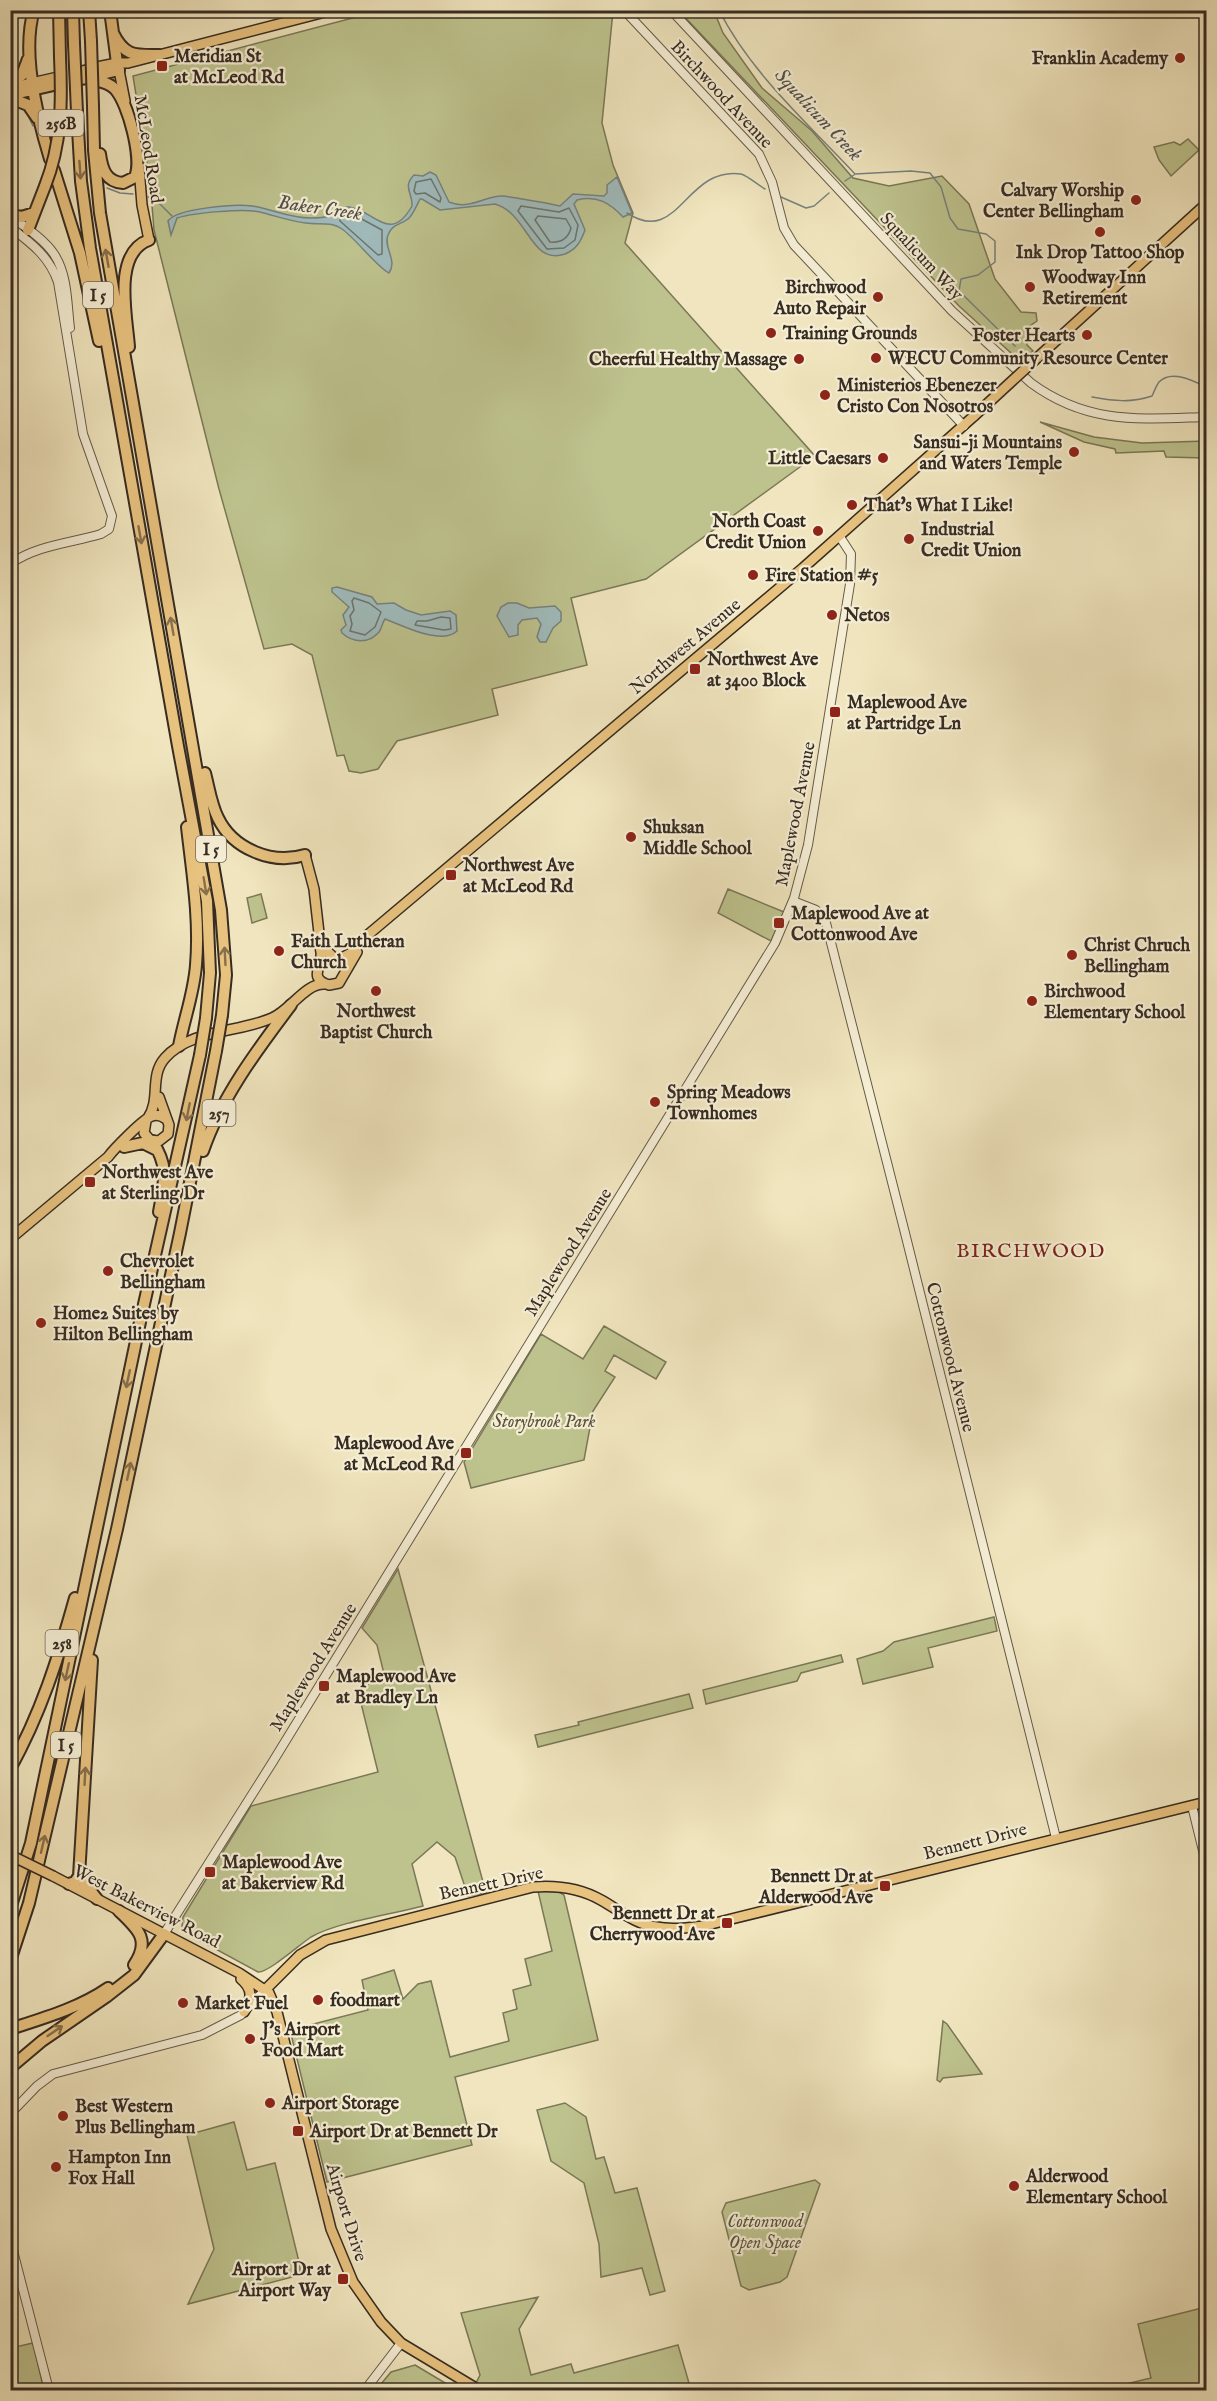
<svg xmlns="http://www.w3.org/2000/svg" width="1217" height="2401" viewBox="0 0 1217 2401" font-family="'IM FELL English',serif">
<rect width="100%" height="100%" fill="#f0e5be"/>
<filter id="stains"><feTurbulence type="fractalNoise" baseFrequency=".00333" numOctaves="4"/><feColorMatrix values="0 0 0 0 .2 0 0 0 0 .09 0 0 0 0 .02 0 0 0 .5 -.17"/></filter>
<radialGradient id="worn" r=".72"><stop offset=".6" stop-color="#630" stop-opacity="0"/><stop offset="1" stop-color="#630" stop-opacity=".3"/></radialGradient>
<path fill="#bec38e" stroke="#7a7858" stroke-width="1.5" d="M 379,11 L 613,11 L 602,123 L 613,165 L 633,213 L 625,243 L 815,456 L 646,579 L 571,598 L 587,665 L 492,689 L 498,715 L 397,741 L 378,769 L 361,773 L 349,771 L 344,755 L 337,756 L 312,655 L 292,644 L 264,649 L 219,489 L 154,230 L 150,181 L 133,76 Z
M 679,11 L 714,11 L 723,33 L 762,88 L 812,131 L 853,178 L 889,186 L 942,176 L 969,204 L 995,279 L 1021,312 L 1036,313 L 1037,321 L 1027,328 L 1027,345 L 1033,351 L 1020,361 L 959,306 Z
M 1188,139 L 1199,150 L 1171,176 L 1159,160 L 1154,147 L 1174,142 L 1180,145 Z
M 1040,422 L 1094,437 L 1142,443 L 1206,441 L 1206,458 L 1166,457 L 1164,451 L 1116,453 L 1115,449 L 1084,442 Z
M 728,889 L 784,912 L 771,941 L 718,913 Z
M 261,894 L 267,918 L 252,923 L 247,898 Z
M 604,1326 L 666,1362 L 656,1379 L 614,1355 L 605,1371 L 615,1377 L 593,1411 L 584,1460 L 471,1488 L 464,1462 L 541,1334 L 583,1359 Z
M 398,1569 L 486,1893 L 468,1896 L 455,1857 L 437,1842 L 412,1864 L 423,1906 C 393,1914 337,1922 311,1937 C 299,1945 268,1973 258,1972 L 186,1933 L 182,1926 L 183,1917 L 251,1806 L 378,1772 L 358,1691 L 384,1674 L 377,1645 L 362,1628 Z
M 994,1617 L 997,1631 L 928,1648 L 933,1667 L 863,1684 L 857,1659 L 883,1651 L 894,1642 Z
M 841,1655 L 843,1662 L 801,1673 L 797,1681 L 706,1704 L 703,1690 Z
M 689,1694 L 693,1708 L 538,1747 L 535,1735 L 579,1725 L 578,1722 Z
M 538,1891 L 559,1892 L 564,1895 L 598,2040 L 455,2077 L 472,2145 L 327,2182 L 290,2030 L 368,2010 L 362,1980 L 394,1970 L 403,1999 L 418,1984 L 431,1981 L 450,2057 L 509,2041 L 503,2013 L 517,2009 L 513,1990 L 531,1985 L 525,1959 L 552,1951 Z
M 943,2021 L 947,2024 L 982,2074 L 943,2078 L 940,2082 L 937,2080 Z
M 565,2103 L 586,2117 L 596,2159 L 604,2157 L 615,2193 L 637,2188 L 665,2291 L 650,2295 L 642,2268 L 601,2277 L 599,2244 L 584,2183 L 551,2161 L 537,2110 Z
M 234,2122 L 247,2170 L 275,2163 L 300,2266 L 300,2275 L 188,2304 L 214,2249 L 187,2135 Z
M 815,2180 L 820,2184 L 787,2277 L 780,2282 L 749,2290 L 741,2286 L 722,2212 L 726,2203 Z
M 538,2297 L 519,2329 L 531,2375 L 571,2364 L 574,2373 L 678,2345 L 691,2390 L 489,2390 L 476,2383 L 480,2375 L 461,2313 Z
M 1206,2307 L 1206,2390 L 1101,2390 L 1151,2378 L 1138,2324 Z
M 33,2343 L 44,2390 L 11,2390 L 11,2348 Z
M 415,2365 L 457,2390 L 376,2390 L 391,2372 Z"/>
<path fill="#a0bcbd" stroke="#76827f" stroke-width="1.5" d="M 430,172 L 436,175 L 449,202 C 471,211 487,194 504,196 C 522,199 542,202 560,206 L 573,194 L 604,196 L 607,193 L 607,185 L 617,177 L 632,213 L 623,217 C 610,203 597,195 577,200 L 574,204 L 585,230 C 581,241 577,249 565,254 C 530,266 529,214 495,204 L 440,210 L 422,199 L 420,199 C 417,205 414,212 410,217 C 403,225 392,223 388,235 C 383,248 398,260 389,273 C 378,268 355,238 342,229 C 331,221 318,225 306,223 C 289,221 276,216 260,212 C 244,208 193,213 177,218 L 171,235 L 168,221 C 177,208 235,204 252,206 C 272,209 289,218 311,218 C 316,218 323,218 329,216 C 337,214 340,206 349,207 C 374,210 390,245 412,206 C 413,193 402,187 414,175 L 423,176 Z
M 337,587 L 372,597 L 377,604 L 394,603 L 406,610 L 421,615 L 450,611 L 456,615 L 457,631 C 441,646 402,625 385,619 C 382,623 382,628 379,632 C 369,644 353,643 342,633 L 341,630 L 346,625 L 343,615 L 349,607 L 332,592 L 332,588 Z
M 508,603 L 517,603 L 529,608 L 555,606 L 561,612 L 561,621 L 553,628 L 546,642 L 540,642 L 537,637 L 541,624 L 537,618 L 522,620 L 518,625 L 518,635 L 509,637 L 497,616 L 501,607 Z"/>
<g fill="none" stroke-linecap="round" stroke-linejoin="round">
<path stroke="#6c7470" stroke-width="1.5" d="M 431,179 L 441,198 L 440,202 L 425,193 L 416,194 L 414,191 L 416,182 Z
M 521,206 L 559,212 L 569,208 L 578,225 L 575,240 L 564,248 L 547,249 L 518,211 Z
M 346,213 L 358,217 L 382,230 L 382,254 L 378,255 L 340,221 L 340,217 Z
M 538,216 L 566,219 L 571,228 C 568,239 561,243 550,242 L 535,220 Z
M 354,598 L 369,603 L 381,612 L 375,627 L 365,635 L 350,631 L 352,624 L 350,616 L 354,610 L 352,601 Z
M 441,617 L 450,618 L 451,629 L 444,630 L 415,625 L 417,621 L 427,621 Z"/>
<path stroke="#76827f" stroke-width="1.5" d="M 719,10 C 750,72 809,125 855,174 L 911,171 L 930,173 L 941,187 L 950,218 L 958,229 L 986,234 L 995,241 L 995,262 L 978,275 L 961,279 L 959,291 L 1015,346
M 15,67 L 18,10
M 26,111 L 33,126
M 845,181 L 854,175
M 107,188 L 120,193 L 133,194
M 148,197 L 160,204 L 172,216
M 781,197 L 806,208 L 814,206 L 829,193
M 627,213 C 679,247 685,166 741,174 C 748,176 758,185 765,189
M 1092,397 C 1114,401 1131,403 1152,396 C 1154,392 1156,386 1159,382 C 1171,369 1194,381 1206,387"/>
<g stroke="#655a49" stroke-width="10">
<path id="minor" d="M 624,10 L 759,154 L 772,182 L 784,228 L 794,245 L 964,426
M 671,10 L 952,311 L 1031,383 C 1088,425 1140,419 1206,417
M 10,216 C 25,227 44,239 54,254 C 68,275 67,304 70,328
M 10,227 C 31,243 49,256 58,282 L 83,434 L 112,516 L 109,529 L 101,534 C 71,543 37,545 10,564
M 793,901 L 816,910 L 826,923 L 905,1233 L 1056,1838
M 1192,1806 L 1206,1863
M 164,1934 L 272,1763 L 775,943 L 794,898 L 808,845 L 850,584 L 851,554 L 840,537
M 10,2114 L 37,2086 L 53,2074 L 202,2035 L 241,2015 L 265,1990
M 10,2239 L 49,2390
M 365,2390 L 401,2343"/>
</g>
<g stroke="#372c22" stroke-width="12">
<path id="major" d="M 118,65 L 125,101
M 97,67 L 117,63 L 128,63 L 333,10
M 79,72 L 86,70
M 10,88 L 58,77
M 139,167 L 142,205 L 149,240
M 1037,358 L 1206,204
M 305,855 L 314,889 L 319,933 C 317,941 320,945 321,952 C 323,966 307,978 329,985 L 339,983 L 357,952
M 323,941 L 326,950 L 334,958
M 338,960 L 351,953 L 357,944 L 803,568 L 974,416
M 148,1118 C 161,1099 149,1076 165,1058 C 191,1029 238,1033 272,1018 C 291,1010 305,983 325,984
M 146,1121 L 144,1133 L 150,1140 L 159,1141 L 168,1134 L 169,1125 L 159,1097
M 10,1239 L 108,1157 C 114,1149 143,1119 152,1116 C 158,1114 162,1116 166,1119
M 53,1876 L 239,1973 L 269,1993 L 277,2012 L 331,2229 L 353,2282 L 381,2322 L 401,2343 L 479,2390
M 241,1979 C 253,1989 252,1999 244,2012
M 265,1990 L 300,1955 L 326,1940 L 533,1887 C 558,1885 580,1888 601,1900 C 619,1910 635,1924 656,1927 C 672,1930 687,1928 703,1926 L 1206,1802"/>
</g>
<g stroke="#372c22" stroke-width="14">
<path id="highway" d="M 34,10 C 21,53 37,116 50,159
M 59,10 L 60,57
M 73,10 L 74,44
M 89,10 L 91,41
M 110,10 L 117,63
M 113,33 C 125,57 135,55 159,55
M 98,75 L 119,70
M 80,79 L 87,78
M 98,81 C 104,82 110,84 115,89 C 128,103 143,159 135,177 L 123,183 C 106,182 102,169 100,154
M 10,83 L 22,75 L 28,59
M 10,95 L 58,84
M 10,98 L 28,105 L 37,118
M 93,106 L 94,150 L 100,213 L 221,910 L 226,975 L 222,1015
M 77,112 L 81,181 L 90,248 L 178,746 L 207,901 L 210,973 L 206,1018
M 54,170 L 80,253 L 99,341
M 10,215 L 22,217 L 34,213
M 28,230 L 45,186
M 129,347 C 127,317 112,253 149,240
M 205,773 C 209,788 211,804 218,818 C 233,849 272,865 305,855
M 179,1046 C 184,1019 194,993 196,965 C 200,919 192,872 187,827
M 152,1141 C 170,1167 164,1183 159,1212
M 124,1147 L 143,1143 L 157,1150
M 203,1151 C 221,1098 257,1050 291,1005
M 10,1769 C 41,1713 58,1659 75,1598
M 79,1876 L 97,1899
M 69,1884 L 75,1882 L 79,1876 L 92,1660
M 10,1909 L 31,1843 L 140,1322 L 200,1055
M 119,1911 C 138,1929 151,1940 134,1965
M 10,1961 L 29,1903 L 117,1529 L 180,1233 L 216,1051
M 10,2029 C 44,2018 79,2008 108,1988
M 10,2068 L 42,2041 L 106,1997 L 134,1975 L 164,1934"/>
</g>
<use href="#minor" stroke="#f5eed5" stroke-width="8"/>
<use href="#major" stroke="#e8c27f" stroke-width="9"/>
<use href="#highway" stroke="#e8c27f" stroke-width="10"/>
<g stroke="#372c22" stroke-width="12" stroke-linecap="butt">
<path id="major-bridge" d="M 974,416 L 1037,358
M 10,1855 L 53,1876"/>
</g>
<g stroke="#372c22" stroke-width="14" stroke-linecap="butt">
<path id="highway-bridge" d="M 91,41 L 93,106
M 74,44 L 77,112
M 45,186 C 62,143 62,102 60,57
M 216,1051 L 222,1015
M 200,1055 L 206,1018"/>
</g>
<use href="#major-bridge" stroke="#e8c27f" stroke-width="9"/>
<use href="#highway-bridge" stroke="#e8c27f" stroke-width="10"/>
</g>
<defs><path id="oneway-shaft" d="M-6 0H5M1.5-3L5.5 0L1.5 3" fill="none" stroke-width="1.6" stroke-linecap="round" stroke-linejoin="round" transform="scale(1.5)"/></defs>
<g stroke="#87704c">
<use href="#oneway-shaft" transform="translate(80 170) rotate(86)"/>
<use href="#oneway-shaft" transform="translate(107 258) rotate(-100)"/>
<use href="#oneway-shaft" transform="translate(140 535) rotate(80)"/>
<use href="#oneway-shaft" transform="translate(172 626) rotate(-100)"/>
<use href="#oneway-shaft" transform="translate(205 886) rotate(81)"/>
<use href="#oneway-shaft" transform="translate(225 956) rotate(-93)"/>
<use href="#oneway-shaft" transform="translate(188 1112) rotate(101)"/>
<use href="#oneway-shaft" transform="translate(128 1379) rotate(102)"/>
<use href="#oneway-shaft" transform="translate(129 1471) rotate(-78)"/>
<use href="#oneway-shaft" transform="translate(67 1672) rotate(102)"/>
<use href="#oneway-shaft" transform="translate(85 1776) rotate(-87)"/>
<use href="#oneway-shaft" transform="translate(43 1844) rotate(-77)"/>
<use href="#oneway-shaft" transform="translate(55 2031) rotate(-34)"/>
</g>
<g fill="#8f2418" stroke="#f5eed5" stroke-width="2">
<circle cx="1180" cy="58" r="6"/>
<rect x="156" y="60" width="12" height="12" rx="3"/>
<circle cx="1136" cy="200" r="6"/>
<circle cx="1100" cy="232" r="6"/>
<circle cx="1030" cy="287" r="6"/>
<circle cx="878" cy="297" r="6"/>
<circle cx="771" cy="333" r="6"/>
<circle cx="1087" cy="335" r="6"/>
<circle cx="876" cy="358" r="6"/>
<circle cx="799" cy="359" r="6"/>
<circle cx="825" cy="395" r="6"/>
<circle cx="1074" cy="452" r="6"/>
<circle cx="883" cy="458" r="6"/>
<circle cx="852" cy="505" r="6"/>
<circle cx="818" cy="531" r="6"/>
<circle cx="909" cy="539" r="6"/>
<circle cx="753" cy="575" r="6"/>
<circle cx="832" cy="615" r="6"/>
<rect x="689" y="663" width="12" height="12" rx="3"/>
<rect x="829" y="706" width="12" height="12" rx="3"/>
<circle cx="631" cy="837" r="6"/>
<rect x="445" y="869" width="12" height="12" rx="3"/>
<rect x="773" y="917" width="12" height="12" rx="3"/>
<circle cx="279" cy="951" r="6"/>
<circle cx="1072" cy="955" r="6"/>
<circle cx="376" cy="991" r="6"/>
<circle cx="1032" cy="1001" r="6"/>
<circle cx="655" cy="1102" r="6"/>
<rect x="84" y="1176" width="12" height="12" rx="3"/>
<circle cx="108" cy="1271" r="6"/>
<circle cx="41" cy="1323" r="6"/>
<rect x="460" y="1447" width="12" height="12" rx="3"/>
<rect x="318" y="1680" width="12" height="12" rx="3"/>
<rect x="204" y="1866" width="12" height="12" rx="3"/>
<rect x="879" y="1880" width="12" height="12" rx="3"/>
<rect x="721" y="1917" width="12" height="12" rx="3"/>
<circle cx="318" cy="2000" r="6"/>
<circle cx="183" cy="2003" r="6"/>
<circle cx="250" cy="2039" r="6"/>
<circle cx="270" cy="2103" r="6"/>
<circle cx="63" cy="2116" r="6"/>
<rect x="292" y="2125" width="12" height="12" rx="3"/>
<circle cx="56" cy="2167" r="6"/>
<circle cx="1014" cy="2186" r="6"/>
<rect x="337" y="2273" width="12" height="12" rx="3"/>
</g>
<g text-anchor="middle" stroke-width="4.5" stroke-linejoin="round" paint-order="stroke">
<g fill="#f5eed5" stroke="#706658" stroke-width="1.5">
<rect x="38.5" y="110" width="45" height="26" rx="4.5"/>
<rect x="83" y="282" width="30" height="26" rx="4.5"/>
<rect x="196" y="836" width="30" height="26" rx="4.5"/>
<rect x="202.5" y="1100" width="33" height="26" rx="4.5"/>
<rect x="45.5" y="1630" width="33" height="26" rx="4.5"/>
<rect x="51" y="1732" width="30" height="26" rx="4.5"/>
</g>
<g font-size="16" font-weight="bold" fill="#372c22">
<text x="61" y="129">256B</text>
<text x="98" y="301">I 5</text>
<text x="211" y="855">I 5</text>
<text x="219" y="1119">257</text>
<text x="62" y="1649">258</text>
<text x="66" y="1751">I 5</text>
</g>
<g font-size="18" font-weight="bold" fill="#372c22" stroke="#f5eed5" text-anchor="start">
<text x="174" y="62">Meridian St<tspan x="174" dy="21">at McLeod Rd</tspan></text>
<text x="1168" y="64" text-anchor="end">Franklin Academy</text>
<text x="1124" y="196" text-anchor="end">Calvary Worship<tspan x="1124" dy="21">Center Bellingham</tspan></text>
<text x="1100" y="258" text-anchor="middle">Ink Drop Tattoo Shop</text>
<text x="1042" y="283">Woodway Inn<tspan x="1042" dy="21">Retirement</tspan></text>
<text x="866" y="293" text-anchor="end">Birchwood<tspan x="866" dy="21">Auto Repair</tspan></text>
<text x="783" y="339">Training Grounds</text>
<text x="1075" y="341" text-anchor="end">Foster Hearts</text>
<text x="888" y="364">WECU Community Resource Center</text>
<text x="787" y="365" text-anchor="end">Cheerful Healthy Massage</text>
<text x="837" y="391">Ministerios Ebenezer<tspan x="837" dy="21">Cristo Con Nosotros</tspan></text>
<text x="1062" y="448" text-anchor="end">Sansui-ji Mountains<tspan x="1062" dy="21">and Waters Temple</tspan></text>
<text x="871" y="464" text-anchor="end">Little Caesars</text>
<text x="864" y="511">That's What I Like!</text>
<text x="806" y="527" text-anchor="end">North Coast<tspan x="806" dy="21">Credit Union</tspan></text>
<text x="921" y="535">Industrial<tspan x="921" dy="21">Credit Union</tspan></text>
<text x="765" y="581">Fire Station #5</text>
<text x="844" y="621">Netos</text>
<text x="707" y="665">Northwest Ave<tspan x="707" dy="21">at 3400 Block</tspan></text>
<text x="847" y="708">Maplewood Ave<tspan x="847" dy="21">at Partridge Ln</tspan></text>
<text x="643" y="833">Shuksan<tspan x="643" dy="21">Middle School</tspan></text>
<text x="463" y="871">Northwest Ave<tspan x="463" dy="21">at McLeod Rd</tspan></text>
<text x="791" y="919">Maplewood Ave at<tspan x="791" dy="21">Cottonwood Ave</tspan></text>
<text x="291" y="947">Faith Lutheran<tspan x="291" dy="21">Church</tspan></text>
<text x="1084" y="951">Christ Chruch<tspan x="1084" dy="21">Bellingham</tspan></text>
<text x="1044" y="997">Birchwood<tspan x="1044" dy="21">Elementary School</tspan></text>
<text x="376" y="1017" text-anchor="middle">Northwest<tspan x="376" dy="21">Baptist Church</tspan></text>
<text x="667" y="1098">Spring Meadows<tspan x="667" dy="21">Townhomes</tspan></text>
<text x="102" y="1178">Northwest Ave<tspan x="102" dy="21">at Sterling Dr</tspan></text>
<text x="120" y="1267">Chevrolet<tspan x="120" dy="21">Bellingham</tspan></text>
<text x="53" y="1319">Home2 Suites by<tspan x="53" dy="21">Hilton Bellingham</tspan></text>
<text x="454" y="1449" text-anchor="end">Maplewood Ave<tspan x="454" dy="21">at McLeod Rd</tspan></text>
<text x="336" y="1682">Maplewood Ave<tspan x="336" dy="21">at Bradley Ln</tspan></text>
<text x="222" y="1868">Maplewood Ave<tspan x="222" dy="21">at Bakerview Rd</tspan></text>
<text x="873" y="1882" text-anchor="end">Bennett Dr at<tspan x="873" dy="21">Alderwood Ave</tspan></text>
<text x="715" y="1919" text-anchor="end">Bennett Dr at<tspan x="715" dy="21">Cherrywood Ave</tspan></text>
<text x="330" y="2006">foodmart</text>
<text x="195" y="2009">Market Fuel</text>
<text x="262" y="2035">J's Airport<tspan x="262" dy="21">Food Mart</tspan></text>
<text x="282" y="2109">Airport Storage</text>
<text x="75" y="2112">Best Western<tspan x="75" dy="21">Plus Bellingham</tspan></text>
<text x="310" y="2137">Airport Dr at Bennett Dr</text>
<text x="68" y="2163">Hampton Inn<tspan x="68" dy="21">Fox Hall</tspan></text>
<text x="1026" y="2182">Alderwood<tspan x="1026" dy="21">Elementary School</tspan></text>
<text x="331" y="2275" text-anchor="end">Airport Dr at<tspan x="331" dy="21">Airport Way</tspan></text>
</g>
<g font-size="18" fill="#372c22" stroke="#f5eed5">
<text transform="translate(722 94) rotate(47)" y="6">Birchwood Avenue</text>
<text transform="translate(149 149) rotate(81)" y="6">McLeod Road</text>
<text transform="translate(922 256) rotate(47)" y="6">Squalicum Way</text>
<text transform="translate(685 646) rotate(-40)" y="6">Northwest Avenue</text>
<text transform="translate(795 814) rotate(-79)" y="6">Maplewood Avenue</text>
<text transform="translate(568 1252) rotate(-58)" y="6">Maplewood Avenue</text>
<text transform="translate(951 1357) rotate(76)" y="6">Cottonwood Avenue</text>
<text transform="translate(313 1667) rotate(-58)" y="6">Maplewood Avenue</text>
<text transform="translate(975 1841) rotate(-14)" y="6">Bennett Drive</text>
<text transform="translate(491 1883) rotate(-12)" y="6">Bennett Drive</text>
<text transform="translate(147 1906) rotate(27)" y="6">West Bakerview Road</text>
<text transform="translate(347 2212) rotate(73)" y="6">Airport Drive</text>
</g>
<g font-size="18" font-style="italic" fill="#59523d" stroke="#f5eed5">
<text x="544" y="1427">Storybrook Park</text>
<text x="765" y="2227">Cottonwood<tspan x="765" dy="21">Open Space</tspan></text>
</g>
<g font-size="20" font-style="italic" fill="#515049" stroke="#f5eed5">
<text transform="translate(819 114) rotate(47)" y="7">Squalicum Creek</text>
<text transform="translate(320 207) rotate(8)" y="7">Baker Creek</text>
</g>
<g font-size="20" letter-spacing="1.5" fill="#7a1f14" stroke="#f5eed5">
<text x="1031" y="1257">BIRCHWOOD</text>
</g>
</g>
<rect width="1217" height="2401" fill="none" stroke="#f0e5be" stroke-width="36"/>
<rect x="12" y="12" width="1193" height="2377" fill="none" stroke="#372c22" stroke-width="3"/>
<rect x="18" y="18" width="1181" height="2365" fill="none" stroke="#372c22" stroke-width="1.5"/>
<rect width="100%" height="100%" filter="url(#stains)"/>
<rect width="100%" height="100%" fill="url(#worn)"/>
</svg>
